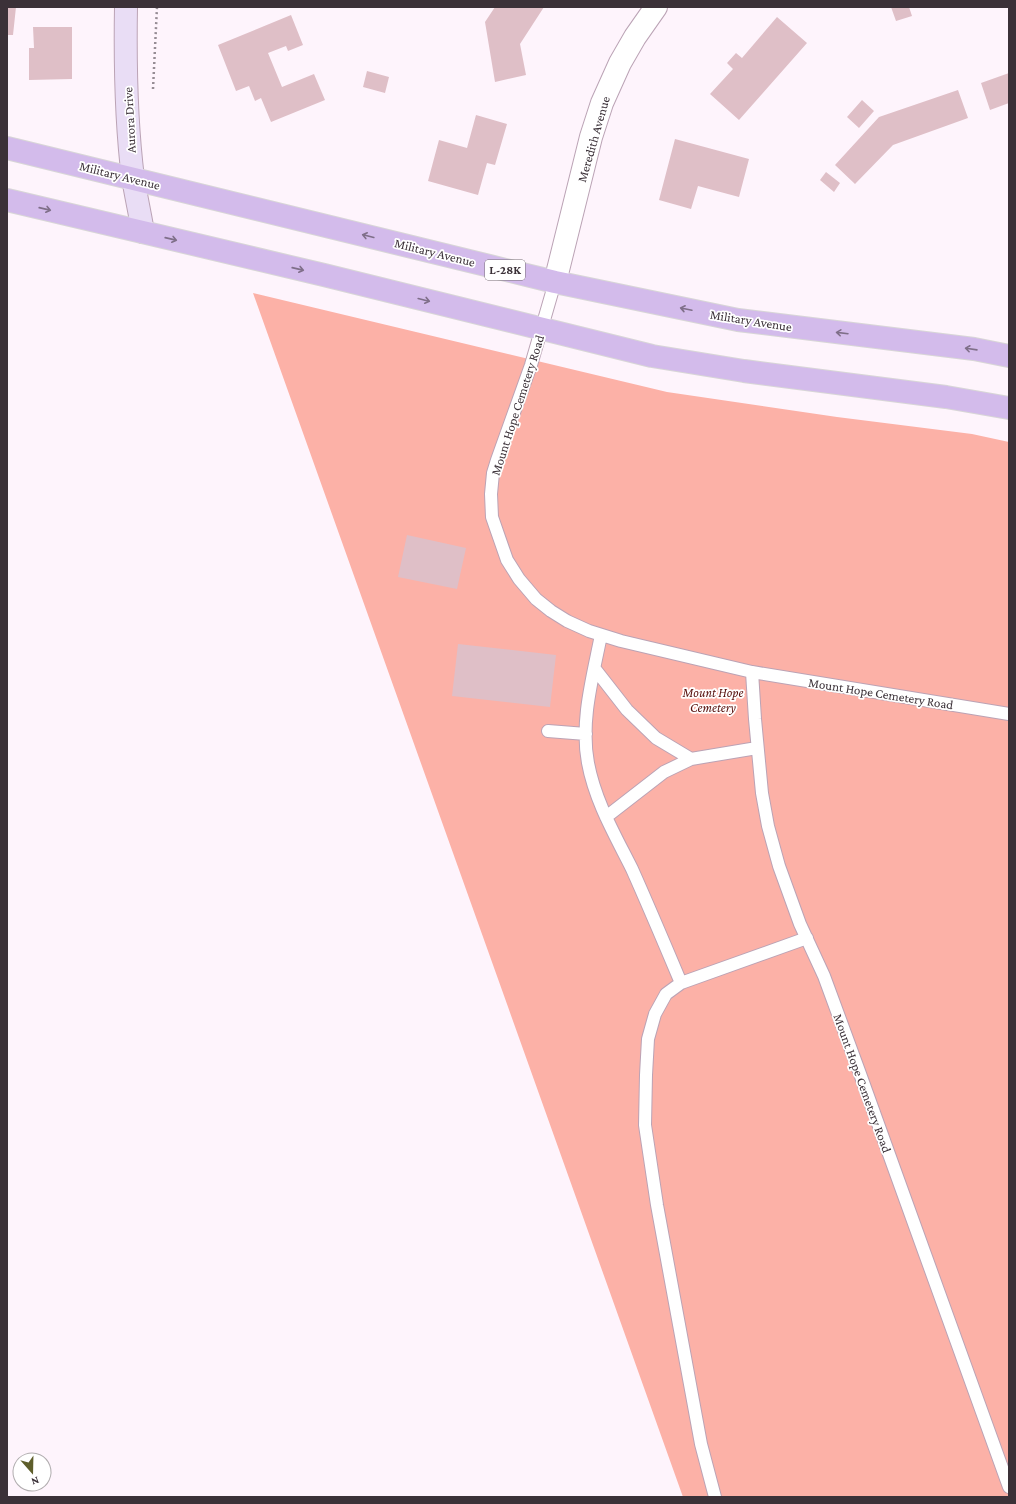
<svg xmlns="http://www.w3.org/2000/svg" width="1016" height="1504" viewBox="0 0 1016 1504" font-family="'Crimson Pro',serif">
<rect width="100%" height="100%" fill="#fef4fc"/>
<path fill="#fcb1a7" d="M 253,293 L 667,392 L 837,417 L 972,434 L 1009,442 L 1009,1497 L 683,1497 Z"/>
<path fill="#dfbfc7" d="M 7,7 L 16,7 L 13,35 L 7,35 Z
M 495,7 L 544,7 L 520,44 L 526,75 L 495,82 L 485,22 Z
M 891,7 L 909,7 L 912,16 L 896,21 Z
M 291,15 L 303,45 L 288,51 L 286,46 L 268,53 L 282,87 L 314,74 L 325,100 L 271,122 L 261,98 L 255,101 L 249,86 L 236,91 L 218,45 Z
M 777,17 L 807,43 L 739,120 L 710,94 L 733,69 L 727,63 L 736,53 L 742,58 Z
M 33,27 L 72,27 L 72,79 L 29,80 L 29,48 L 34,48 Z
M 367,71 L 389,77 L 385,93 L 363,87 Z
M 1009,73 L 1009,103 L 990,110 L 981,83 Z
M 958,90 L 968,118 L 893,145 L 855,184 L 835,165 L 879,117 Z
M 862,100 L 874,111 L 859,128 L 847,117 Z
M 476,115 L 507,124 L 495,165 L 487,163 L 478,195 L 428,181 L 439,140 L 467,148 Z
M 675,139 L 749,159 L 739,197 L 698,186 L 691,209 L 659,200 Z
M 826,172 L 840,183 L 834,192 L 820,180 Z
M 407,535 L 466,548 L 457,589 L 398,577 Z
M 458,644 L 556,655 L 550,707 L 452,696 Z"/>
<g fill="none" stroke-linecap="round" stroke-linejoin="round">
<g stroke="#bba3b5" stroke-width="14">
<path id="lane" d="M 555,282 L 531,365 L 497,460 L 493,473 L 491,494 L 492,517 L 507,560 L 519,579 L 536,599 L 551,611 L 567,621 L 589,631 L 621,641 L 752,672 L 1009,714
M 601,635 C 593,676 580,721 588,763 C 595,801 615,835 632,869 C 649,907 665,945 681,983
M 595,669 L 627,710 L 656,738 L 691,759 L 757,748
M 752,672 L 755,719 L 762,793 L 768,826 L 779,866 L 800,924 L 824,976 L 859,1071 L 1009,1487
M 548,731 L 586,734
M 606,817 L 664,772 L 691,759
M 715,1497 L 701,1444 L 657,1205 L 645,1125 L 646,1075 L 648,1039 L 655,1014 L 666,994 L 681,983 L 807,938"/>
</g>
<g stroke="#bba3b5" stroke-width="24">
<path id="street" d="M 555,282 L 591,137 L 602,103 L 620,63 L 635,37 L 656,7"/>
</g>
<g stroke="#bba3b5" stroke-width="24">
<path id="secondary" d="M 126,7 C 125,64 126,122 133,178 C 136,196 140,214 143,232"/>
</g>
<g stroke="#d8d6d7" stroke-width="24">
<path id="primary" d="M 7,148 L 555,282 L 738,320 L 974,349 L 1009,356
M 7,200 L 324,275 L 652,356 L 744,371 L 946,397 L 1009,408"/>
</g>
<path stroke="#968c94" stroke-width="2.5" stroke-dasharray="2 3" stroke-linecap="butt" d="M 153,89 L 157,7"/>
<use href="#lane" stroke="#fff" stroke-width="12"/>
<use href="#street" stroke="#fff" stroke-width="22"/>
<use href="#secondary" stroke="#e9ddf5" stroke-width="22"/>
<use href="#primary" stroke="#d3bbeb" stroke-width="22"/>
</g>
<defs><path id="oneway-shaft" d="M-6 0H5M1.5-3L5.5 0L1.5 3" fill="none" stroke-width="1.6" stroke-linecap="round" stroke-linejoin="round"/></defs>
<g stroke="#7f6f89">
<use href="#oneway-shaft" transform="translate(45 209) rotate(13)"/>
<use href="#oneway-shaft" transform="translate(368 236) rotate(-166)"/>
<use href="#oneway-shaft" transform="translate(171 239) rotate(13)"/>
<use href="#oneway-shaft" transform="translate(298 269) rotate(13)"/>
<use href="#oneway-shaft" transform="translate(424 300) rotate(14)"/>
<use href="#oneway-shaft" transform="translate(686 309) rotate(-168)"/>
<use href="#oneway-shaft" transform="translate(842 333) rotate(-173)"/>
<use href="#oneway-shaft" transform="translate(971 349) rotate(-172)"/>
</g>
<g text-anchor="middle" stroke-width="3.5" stroke-linejoin="round" paint-order="stroke">
<rect fill="#fff" stroke="#766f74" stroke-width="1" x="485" y="260" width="40" height="20" rx="3"/>
<g font-size="12" font-weight="bold" fill="#3b3138">
<text x="505" y="274">L-28K</text>
</g>
<g font-size="13" fill="#3b3138" stroke="#fff">
<text transform="translate(129 120) rotate(-93)" y="5">Aurora Drive</text>
<text transform="translate(593 139) rotate(-74)" y="5">Meredith Avenue</text>
<text transform="translate(120 175) rotate(14)" y="5">Military Avenue</text>
<text transform="translate(435 252) rotate(14)" y="5">Military Avenue</text>
<text transform="translate(751 320) rotate(9)" y="5">Military Avenue</text>
<text transform="translate(517 405) rotate(-72)" y="5">Mount Hope Cemetery Road</text>
<text transform="translate(881 693) rotate(9)" y="5">Mount Hope Cemetery Road</text>
<text transform="translate(863 1083) rotate(70)" y="5">Mount Hope Cemetery Road</text>
</g>
<g font-size="13" font-style="italic" fill="#58110e" stroke="#fff">
<text x="713" y="697">Mount Hope<tspan x="713" dy="15">Cemetery</tspan></text>
</g>
</g>
<rect width="1016" height="1504" fill="none" stroke="#3b3138" stroke-width="16"/>
<g transform="translate(32 1472) rotate(160)"><circle r="19" fill="#ffffff" stroke="#b1adaf"/>
<path d="M0-3L7 15L0 10L-7 15Z" fill="#5e5e2b"/>
<text y="-6" font-size="11" font-weight="bold" text-anchor="middle" fill="#3b3138">N</text>
</g>
</svg>
